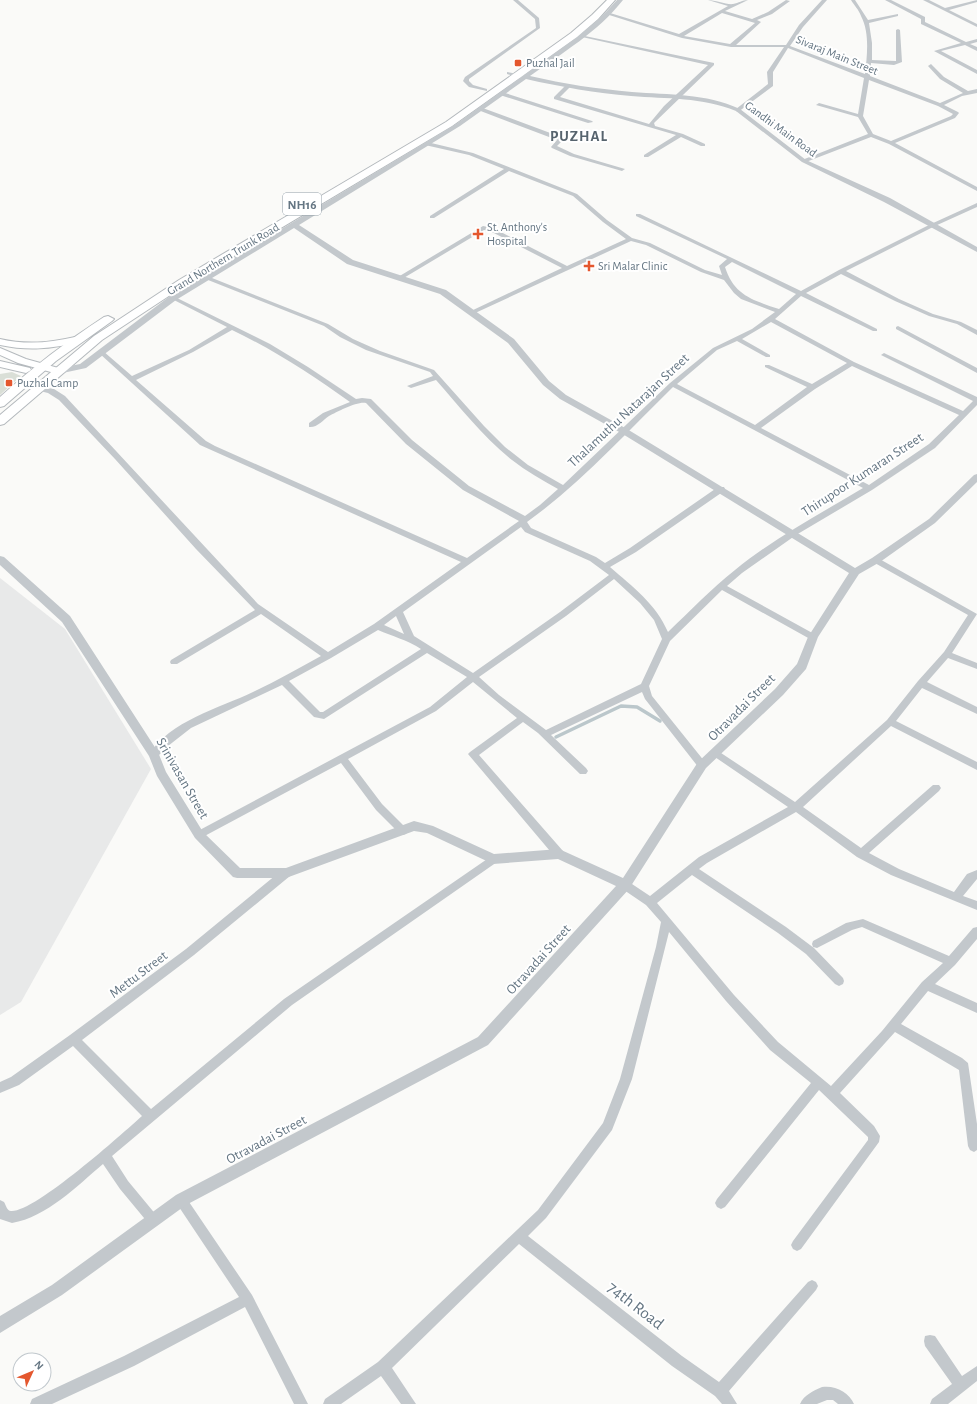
<svg xmlns="http://www.w3.org/2000/svg" width="977" height="1404" viewBox="0 0 977 1404" font-family="'Alegreya Sans',sans-serif">
<rect width="100%" height="100%" fill="#fafaf8"/>
<path fill="#e8e9e9" d="M 0,578 L 65,629 L 151,769 L 21,1002 L 0,1015 Z"/>
<path fill="#dadfd7" d="M 12,372 L 21,376 L 0,395 L 0,374 Z"/>
<g fill="none" stroke-linecap="round" stroke-linejoin="round">
<path stroke="#bbc7cb" stroke-width="3.5" d="M 556,737 L 621,706 L 637,707 L 660,721"/>
<g stroke="#b5babe" stroke-width="2">
<path id="primary" d="M 75,337 L 79,338 L 80,340 L 79,342 C 51,349 28,351 0,345 L 0,339 C 26,345 49,343 75,337 Z
M 0,348 L 26,359 L 62,369 L 63,371 L 58,374 L 18,363 L 0,355 Z
M 0,361 L 30,368 L 31,370 L 26,373 L 0,367 Z"/>
</g>
<g stroke="#b4b9bd" stroke-width="2">
<path id="trunk" d="M 607,0 L 615,0 L 598,19 L 577,37 L 452,126 L 187,284 L 102,340 L 4,424 L 0,425 L 0,415 L 94,336 L 179,280 L 446,122 L 571,33 L 592,15 Z
M 108,316 L 114,319 L 112,321 L 56,361 L 4,406 L 0,407 L 0,397 C 33,367 67,341 104,317 Z"/>
</g>
<path fill="#c3c8cc" fill-rule="evenodd" d="M 513,0 L 518,0 L 539,18 L 540,28 L 469,79 L 469,81 L 473,85 L 487,89 L 487,91 L 469,87 L 463,81 L 465,77 L 536,28 L 535,19 Z
M 708,0 C 715,0 727,5 733,4 C 739,3 742,0 748,0 L 725,11 L 752,19 L 768,12 L 786,0 L 790,1 L 772,14 L 757,20 L 761,22 L 736,45 L 786,45 L 799,25 L 822,0 L 827,0 L 803,27 L 790,46 L 865,74 C 867,56 870,33 861,16 C 859,10 854,5 851,0 L 855,0 L 868,20 L 898,14 L 898,16 L 869,23 L 872,43 L 872,60 L 896,61 L 896,30 L 898,29 L 900,30 L 902,62 L 894,65 L 871,63 L 870,76 L 940,103 L 963,93 L 940,79 L 928,66 L 931,64 L 944,77 L 968,91 L 977,89 L 977,93 L 962,96 L 944,105 L 958,112 L 959,113 L 955,118 L 895,143 L 977,187 L 977,191 L 889,144 L 871,137 L 806,162 L 802,162 L 802,160 L 868,134 L 858,117 L 816,105 L 819,103 L 858,114 L 864,78 L 788,48 L 773,72 L 773,86 L 738,112 L 736,111 L 736,109 L 768,84 L 767,72 L 784,47 L 731,47 L 682,38 L 606,14 L 610,13 L 679,34 L 728,6 ZM 722,13 L 755,23 L 730,44 L 684,36 ZM 869,80 L 938,106 L 953,114 L 951,116 L 891,141 L 873,134 L 863,116 Z
M 885,0 L 891,0 L 925,17 L 925,22 L 966,42 L 977,39 L 977,42 L 970,44 L 977,47 L 977,51 L 965,45 L 941,51 L 977,70 L 977,74 L 934,51 L 961,43 L 921,24 L 921,19 Z
M 923,0 L 929,0 L 945,8 L 977,0 L 977,2 L 949,10 L 977,24 L 977,27 Z
M 580,35 L 714,63 L 714,65 L 654,123 L 655,126 L 683,134 L 705,144 L 705,146 L 701,146 L 681,137 L 648,157 L 644,157 L 644,155 L 676,135 L 554,99 L 554,97 L 566,85 L 570,85 L 570,87 L 560,97 L 649,124 L 664,106 L 708,65 L 582,37 L 580,36 Z
M 502,92 L 592,121 L 593,122 L 588,123 L 500,95 L 499,94 Z
M 480,107 L 561,137 L 588,138 L 588,140 L 586,141 L 562,141 L 557,146 L 574,154 L 625,169 L 622,171 L 570,156 L 552,148 L 551,147 L 557,140 L 478,110 L 478,108 Z
M 427,142 L 473,153 L 577,194 L 607,220 L 632,238 L 650,243 L 705,270 L 722,275 L 719,266 L 727,259 L 636,216 L 636,214 L 640,214 L 801,291 L 839,270 L 931,224 L 977,203 L 977,207 L 935,226 L 846,271 L 899,299 L 933,314 L 961,322 L 977,330 L 977,335 L 957,324 L 929,316 L 895,301 L 841,274 L 806,293 L 877,329 L 877,331 L 873,331 L 801,296 L 775,319 L 854,362 L 963,411 L 973,401 L 881,355 L 884,353 L 886,354 L 977,397 L 977,405 L 935,448 L 872,490 L 796,535 L 742,573 L 727,586 L 816,635 L 817,637 L 816,639 L 810,639 L 722,590 L 670,641 L 649,686 L 652,696 L 705,762 L 707,765 L 705,768 L 699,768 L 645,699 L 642,692 L 551,735 L 586,768 L 588,771 L 586,774 L 580,774 L 538,733 L 523,722 L 479,755 L 563,851 L 564,854 L 563,857 L 559,858 L 555,857 L 468,754 L 470,752 L 517,718 L 473,682 L 436,711 L 348,759 L 382,804 L 406,828 L 408,831 L 406,834 L 403,835 L 400,834 L 376,810 L 341,763 L 199,839 L 196,838 L 194,835 L 196,832 L 430,707 L 467,677 L 427,653 L 324,719 L 314,717 L 282,685 L 191,728 L 168,746 L 157,757 L 151,757 L 149,755 C 169,721 220,708 253,692 C 277,681 299,668 321,656 L 261,614 L 177,664 L 171,664 L 170,662 L 171,660 L 255,610 L 196,549 L 115,459 L 59,400 L 48,393 L 36,390 L 36,386 L 54,389 L 65,396 L 258,604 L 328,652 L 374,624 L 461,562 L 200,445 L 99,353 L 99,351 L 103,351 L 132,376 L 189,350 L 227,327 L 170,298 L 175,297 L 270,344 L 308,367 L 356,399 L 362,398 L 371,399 L 412,440 L 469,486 L 525,516 L 540,505 L 558,489 C 542,480 526,471 512,460 C 483,437 460,407 436,380 L 411,388 L 407,386 L 433,376 L 430,372 L 366,350 L 340,337 L 324,326 L 203,278 L 203,276 L 207,276 L 328,324 L 353,339 L 380,351 L 434,370 L 484,426 L 505,447 L 528,465 L 563,485 L 670,383 L 713,348 L 752,329 L 775,312 L 741,299 L 734,293 L 724,280 L 701,272 L 646,245 L 631,241 L 473,314 L 470,312 L 471,311 L 562,268 L 490,231 L 484,230 L 402,279 L 398,279 L 398,277 L 483,226 L 493,228 L 567,266 L 626,239 L 603,222 L 573,196 L 509,171 L 434,218 L 430,218 L 430,216 L 504,169 L 469,155 L 425,145 L 424,144 ZM 732,262 L 796,294 L 779,309 C 752,300 734,295 725,267 ZM 771,322 L 847,363 L 812,384 L 769,365 L 765,365 L 765,367 L 807,387 L 755,425 L 677,384 L 717,350 L 737,341 L 766,357 L 770,357 L 770,355 L 742,339 ZM 232,330 C 274,350 312,375 350,402 L 323,413 L 309,423 L 309,427 C 317,428 323,420 329,416 C 337,412 357,401 366,403 L 406,444 L 463,490 L 519,521 L 467,558 L 215,446 L 206,441 L 136,380 L 193,352 ZM 852,366 L 959,415 L 929,444 L 869,485 L 761,428 L 815,389 ZM 673,387 L 863,488 C 820,514 774,538 735,570 C 711,589 690,611 668,632 C 656,604 633,587 610,567 L 636,552 L 724,491 L 725,489 L 724,487 L 718,487 L 630,548 L 605,563 L 596,557 L 531,528 L 527,522 C 580,484 626,433 673,387 ZM 521,527 L 525,532 L 590,561 L 609,575 L 560,612 L 473,673 L 414,636 L 403,612 ZM 614,579 L 640,603 L 654,620 L 662,639 L 641,684 L 546,730 L 499,695 L 479,677 L 566,616 ZM 396,616 L 404,634 L 384,625 ZM 378,630 C 392,636 407,640 421,649 L 323,712 L 320,712 L 289,681 L 331,658 Z
M 898,326 L 977,368 L 977,373 L 896,329 L 896,327 Z
M 876,557 L 977,614 L 952,653 L 977,663 L 977,669 L 948,658 L 927,682 L 977,707 L 977,714 L 922,688 L 896,721 L 977,762 L 977,770 L 891,726 L 803,807 L 861,848 L 933,785 L 939,785 L 941,788 L 939,791 L 869,853 L 899,869 L 954,892 L 967,874 L 977,870 L 977,879 L 963,896 L 977,901 L 977,910 L 891,875 L 857,857 L 796,812 L 707,863 L 699,869 L 786,927 L 814,948 L 843,978 L 844,981 L 843,984 L 839,986 L 835,984 L 806,954 L 778,933 L 692,875 L 657,903 L 734,995 L 778,1042 L 831,1086 L 882,1031 L 922,982 L 943,963 L 862,927 L 852,930 L 817,948 L 813,947 L 812,944 L 813,941 L 846,923 L 863,919 L 949,956 L 973,928 L 977,927 L 977,939 L 955,965 L 935,984 L 977,1003 L 977,1013 L 928,991 L 901,1024 L 962,1058 L 968,1063 L 977,1124 L 977,1150 L 974,1152 L 970,1150 L 968,1146 L 959,1070 L 895,1032 L 840,1093 L 874,1126 L 880,1136 L 879,1142 L 801,1249 L 797,1251 L 793,1249 L 791,1245 L 793,1241 L 868,1140 L 868,1137 L 819,1090 L 725,1207 L 721,1209 L 717,1207 L 715,1203 L 717,1199 L 811,1083 L 770,1050 L 726,1001 L 669,932 L 632,1079 L 612,1130 L 546,1218 L 528,1236 L 682,1356 L 719,1382 L 808,1282 L 812,1280 L 816,1282 L 818,1286 L 816,1290 L 729,1391 L 737,1404 L 722,1404 L 715,1396 L 672,1366 L 519,1244 L 392,1368 L 416,1404 L 401,1404 L 381,1376 L 341,1404 L 323,1404 L 325,1399 L 378,1362 L 538,1210 L 603,1123 L 620,1079 L 656,947 L 661,922 L 646,905 L 621,888 L 620,885 L 621,882 L 625,881 L 629,882 L 650,896 L 699,857 L 788,807 L 712,755 L 710,753 L 712,751 L 718,751 L 795,802 L 887,720 L 918,681 L 944,652 L 968,615 L 873,562 L 872,560 L 873,558 Z
M 493,855 L 497,856 L 498,859 L 497,862 L 292,1005 L 112,1156 L 128,1181 L 157,1216 L 159,1220 L 157,1224 L 153,1226 L 149,1224 L 120,1189 L 103,1164 C 77,1186 47,1217 12,1223 L 0,1219 L 0,1200 L 4,1202 C 6,1205 7,1211 11,1211 C 34,1213 122,1134 142,1116 L 73,1046 L 19,1085 L 0,1093 L 0,1082 L 11,1077 L 70,1035 L 186,949 L 282,870 L 286,869 L 290,870 L 291,873 L 290,876 L 194,955 L 82,1040 L 151,1109 L 284,999 Z
M 181,1194 L 185,1196 L 252,1295 L 308,1404 L 294,1404 L 245,1307 L 134,1366 L 52,1404 L 30,1404 L 32,1399 L 124,1356 L 239,1297 L 177,1204 L 175,1200 L 177,1196 Z
M 930,1335 L 935,1336 L 962,1376 L 977,1366 L 977,1381 L 948,1404 L 930,1404 L 932,1399 L 952,1384 L 925,1346 L 924,1341 L 925,1336 Z
M 822,1387 C 835,1385 849,1392 854,1404 L 838,1404 L 833,1400 L 827,1400 L 817,1404 L 800,1404 C 804,1395 813,1391 822,1387 Z"/>
<path fill="#c3c8cc" fill-rule="evenodd" d="M 617,0 L 623,0 C 598,32 562,53 530,76 C 564,84 598,89 632,92 C 670,95 705,93 740,109 L 806,160 L 890,198 L 977,247 L 977,252 L 884,202 L 802,162 L 736,111 C 702,97 667,99 631,96 C 596,93 561,87 526,79 L 460,126 L 299,225 L 353,260 L 446,290 L 514,339 L 549,381 L 566,395 L 627,429 L 855,568 L 872,558 L 929,519 L 974,475 L 977,474 L 977,482 L 935,523 L 880,562 L 859,574 L 818,637 L 806,669 L 783,695 L 706,768 L 629,889 L 488,1045 L 186,1205 L 62,1295 L 0,1333 L 0,1316 L 52,1285 L 176,1195 L 478,1037 L 616,886 L 558,859 L 493,864 L 427,833 L 414,831 L 286,878 L 237,878 L 233,877 L 195,838 L 157,776 L 149,756 L 62,622 L 0,565 L 0,556 L 4,557 L 70,616 L 158,752 L 166,772 L 203,832 L 240,868 L 286,868 L 414,821 L 433,826 L 494,854 L 559,849 L 623,878 L 698,762 L 775,689 L 797,664 L 808,637 L 849,573 L 621,433 L 560,399 L 543,385 L 508,343 L 440,294 L 347,264 L 294,228 L 176,300 L 86,368 L 58,374 L 54,371 L 55,369 L 80,364 L 170,296 L 456,124 L 520,78 L 507,74 L 507,72 L 524,75 C 556,52 591,30 617,0 Z"/>
<use href="#primary" fill="#fff" fill-rule="evenodd"/>
<use href="#trunk" fill="#fff" fill-rule="evenodd"/>
</g>
<g fill="#e4572e" stroke="#fff" stroke-width="1.5">
<rect x="514" y="59" width="8" height="8" rx="2"/>
<path d="M476 228h4v4h4v4h-4v4h-4v-4h-4v-4h4z"/>
<path d="M587 260h4v4h4v4h-4v4h-4v-4h-4v-4h4z"/>
<rect x="5" y="379" width="8" height="8" rx="2"/>
</g>
<g text-anchor="middle" stroke-width="4" stroke-linejoin="round" paint-order="stroke">
<g font-size="12" fill="#657683" stroke="#fff">
<text transform="translate(837 55) rotate(22)" y="4">Sivaraj Main Street</text>
<text transform="translate(781 129) rotate(36)" y="4">Gandhi Main Road</text>
<text transform="translate(223 259) rotate(-31)" y="4">Grand Northern Trunk Road</text>
</g>
<g font-size="12" fill="#657683" stroke="#fff" text-anchor="start">
<text x="526" y="67">Puzhal Jail</text>
<text x="487" y="231">St. Anthony's<tspan x="487" dy="14">Hospital</tspan></text>
<text x="598" y="270">Sri Malar Clinic</text>
<text x="17" y="387">Puzhal Camp</text>
</g>
<rect fill="#fff" stroke="#939fa8" stroke-width="1" x="283" y="193" width="38" height="22" rx="3"/>
<g font-size="13" font-weight="bold" fill="#657683">
<text x="302" y="209">NH16</text>
</g>
<g font-size="14" fill="#657683" stroke="#fff">
<text transform="translate(628 410) rotate(-43)" y="5">Thalamuthu Natarajan Street</text>
<text transform="translate(862 474) rotate(-33)" y="5">Thirupoor Kumaran Street</text>
<text transform="translate(741 707) rotate(-45)" y="5">Otravadai Street</text>
<text transform="translate(183 778) rotate(60)" y="5">Srinivasan Street</text>
<text transform="translate(538 959) rotate(-48)" y="5">Otravadai Street</text>
<text transform="translate(138 974) rotate(-37)" y="5">Mettu Street</text>
<text transform="translate(266 1139) rotate(-28)" y="5">Otravadai Street</text>
</g>
<g font-size="15" font-weight="bold" letter-spacing="1" fill="#57646e" stroke="#fff">
<text x="579" y="141">PUZHAL</text>
</g>
<g font-size="17" fill="#657683" stroke="#fff">
<text transform="translate(636 1305) rotate(38)" y="6">74th Road</text>
</g>
</g>
<g transform="translate(32 1372) rotate(46)"><circle r="19" fill="#ffffff" stroke="#c1c8cd"/>
<path d="M0-3L7 15L0 10L-7 15Z" fill="#e4572e"/>
<text y="-6" font-size="11" font-weight="bold" text-anchor="middle" fill="#657683">N</text>
</g>
</svg>
